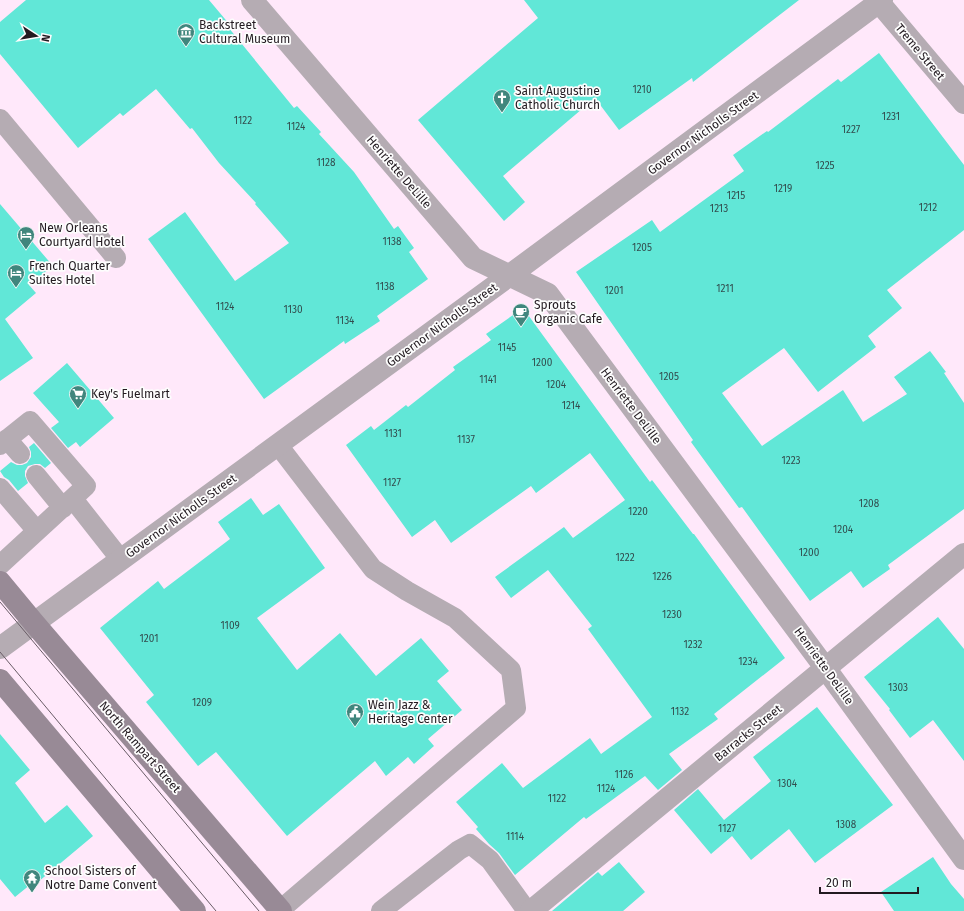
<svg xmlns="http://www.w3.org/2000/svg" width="964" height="911" viewBox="0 0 964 911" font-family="'Fira Sans',sans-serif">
<rect width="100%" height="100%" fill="#ffe8fa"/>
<path fill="#61e7d7" d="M 26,0 L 209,0 L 230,25 L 228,27 L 294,108 L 297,106 L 321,132 L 319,134 L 354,172 L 394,229 L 398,226 L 414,248 L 409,252 L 428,279 L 377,316 L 380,321 L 345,344 L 344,341 L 264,399 L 148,239 L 185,212 L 235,281 L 289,243 L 255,204 L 256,203 L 219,163 L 192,128 L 190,129 L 156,89 L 123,116 L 120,113 L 78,148 L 0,54 L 0,22 Z
M 524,0 L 799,0 L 693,82 L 692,78 L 619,130 L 595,98 L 503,176 L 525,202 L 504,221 L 418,120 L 538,18 Z
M 879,53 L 964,165 L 964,230 L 887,290 L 902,308 L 868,336 L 876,347 L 818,392 L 784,348 L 722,393 L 762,446 L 843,390 L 863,422 L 907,394 L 894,377 L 930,351 L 946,372 L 944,373 L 964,403 L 964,509 L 888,565 L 890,569 L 863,588 L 851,571 L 810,601 L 742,507 L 739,508 L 691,442 L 693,440 L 576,272 L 652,220 L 660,232 L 744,171 L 733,155 L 767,131 L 768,132 L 838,79 L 841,82 Z
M 0,204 L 53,266 L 29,285 L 36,293 L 5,319 L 33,358 L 0,381 Z
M 523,308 L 650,482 L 652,480 L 693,534 L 694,534 L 785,658 L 714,714 L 718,719 L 669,754 L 682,770 L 658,790 L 645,776 L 586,819 L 584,817 L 515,875 L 499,853 L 489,844 L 476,829 L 478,827 L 456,802 L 502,763 L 523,788 L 590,738 L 601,754 L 652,717 L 588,629 L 592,626 L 548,570 L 511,598 L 495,577 L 564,527 L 573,538 L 625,500 L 590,453 L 536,493 L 531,486 L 451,543 L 435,520 L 412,537 L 346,445 L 371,426 L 374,430 L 406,405 L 408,407 L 455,370 L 453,367 L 491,340 L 486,334 Z
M 67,363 L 114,418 L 80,447 L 76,442 L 68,448 L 51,428 L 59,422 L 33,393 Z
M 34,443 L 51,463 L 45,468 L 40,464 L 35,464 L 28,466 L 25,471 L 25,476 L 28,483 L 18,491 L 9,480 L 4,477 L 0,471 L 11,462 L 17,465 L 22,465 L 27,463 L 31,457 L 31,452 L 29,447 Z
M 251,498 L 263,515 L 279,504 L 325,568 L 257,618 L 297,670 L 340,633 L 376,676 L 421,638 L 449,671 L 437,681 L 462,710 L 428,739 L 434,746 L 414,764 L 408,757 L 386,776 L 375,761 L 287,836 L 216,752 L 198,766 L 146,702 L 154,695 L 100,628 L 158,581 L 164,589 L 230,539 L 218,522 Z
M 938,617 L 964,649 L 964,761 L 933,720 L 910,738 L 889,710 L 890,709 L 864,677 Z
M 817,707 L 893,805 L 815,863 L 789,829 L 751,860 L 732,836 L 711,854 L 674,810 L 698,789 L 724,820 L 771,781 L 753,757 Z
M 0,734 L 30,770 L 15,783 L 45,823 L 67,805 L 93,836 L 38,882 L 36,880 L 15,897 L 0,879 Z
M 933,857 L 951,884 L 964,899 L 964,911 L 894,911 L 881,892 Z
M 619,862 L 645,892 L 623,911 L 552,911 L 598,872 L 602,876 Z"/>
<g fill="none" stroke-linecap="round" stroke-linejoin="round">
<path stroke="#b5acb3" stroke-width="20" d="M 0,119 L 116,258
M 7,439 L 20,454
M 0,445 L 30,421 L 86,486 L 0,565
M 278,445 L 373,569 L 407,591 L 455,618 L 511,670 L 516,708 L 280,910
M 36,475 L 63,508
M 0,488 L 37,531
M 73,499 L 121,560
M 381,911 L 459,850 L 470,844 L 490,860 L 527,911"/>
<path stroke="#b5acb3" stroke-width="22" d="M 252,0 L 473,258 L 548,294 L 826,669 L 964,859
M 877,0 L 964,103
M 0,648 L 510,275 L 882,0
M 531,911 L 964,554"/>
<path stroke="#988a96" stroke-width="22" d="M 0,582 L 34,623 L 281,911
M 0,680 L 195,911"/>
<path stroke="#695c66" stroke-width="1" d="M 0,602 L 259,911
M 0,652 L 216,911"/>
</g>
<defs>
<g id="museum-pin" transform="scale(0.9)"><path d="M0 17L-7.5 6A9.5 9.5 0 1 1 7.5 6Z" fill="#40867d" stroke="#fdfdfd"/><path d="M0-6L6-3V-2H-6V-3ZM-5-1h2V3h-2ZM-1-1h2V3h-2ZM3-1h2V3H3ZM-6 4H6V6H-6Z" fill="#fff"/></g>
<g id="church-pin" transform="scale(0.9)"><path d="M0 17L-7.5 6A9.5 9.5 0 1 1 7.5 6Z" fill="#40867d" stroke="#fdfdfd"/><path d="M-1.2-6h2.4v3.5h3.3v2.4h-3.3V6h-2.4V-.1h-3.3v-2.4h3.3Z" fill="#fff"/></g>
<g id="hotel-pin" transform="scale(0.9)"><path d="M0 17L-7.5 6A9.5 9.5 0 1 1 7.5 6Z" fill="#40867d" stroke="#fdfdfd"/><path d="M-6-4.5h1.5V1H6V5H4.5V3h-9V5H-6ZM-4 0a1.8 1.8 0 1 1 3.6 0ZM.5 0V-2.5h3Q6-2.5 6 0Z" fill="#fff"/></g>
<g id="cafe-pin" transform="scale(0.9)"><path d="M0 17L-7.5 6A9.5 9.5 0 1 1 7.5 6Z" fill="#40867d" stroke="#fdfdfd"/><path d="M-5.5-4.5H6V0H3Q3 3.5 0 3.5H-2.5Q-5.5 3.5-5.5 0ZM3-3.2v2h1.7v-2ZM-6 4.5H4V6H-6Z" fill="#fff"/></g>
<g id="supermarket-pin" transform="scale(0.9)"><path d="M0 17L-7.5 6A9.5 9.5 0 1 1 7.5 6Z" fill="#40867d" stroke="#fdfdfd"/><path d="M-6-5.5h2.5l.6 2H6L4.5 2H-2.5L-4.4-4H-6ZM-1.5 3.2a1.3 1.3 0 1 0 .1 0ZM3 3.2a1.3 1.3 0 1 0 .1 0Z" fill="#fff"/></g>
<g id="civic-pin" transform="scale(0.9)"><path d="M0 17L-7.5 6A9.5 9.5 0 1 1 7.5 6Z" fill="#40867d" stroke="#fdfdfd"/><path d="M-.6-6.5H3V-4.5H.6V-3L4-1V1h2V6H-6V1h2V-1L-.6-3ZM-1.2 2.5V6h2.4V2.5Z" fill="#fff"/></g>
<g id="temple-pin" transform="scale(0.9)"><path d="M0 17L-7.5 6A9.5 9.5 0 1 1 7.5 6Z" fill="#40867d" stroke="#fdfdfd"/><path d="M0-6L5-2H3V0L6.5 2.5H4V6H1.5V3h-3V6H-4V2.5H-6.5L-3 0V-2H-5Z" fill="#fff"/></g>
</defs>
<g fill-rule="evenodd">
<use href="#museum-pin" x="186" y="32"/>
<use href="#church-pin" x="502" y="98"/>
<use href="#hotel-pin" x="26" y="235"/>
<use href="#hotel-pin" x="16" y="273"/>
<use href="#cafe-pin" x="521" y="312"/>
<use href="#supermarket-pin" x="78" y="394"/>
<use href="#civic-pin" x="355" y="712"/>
<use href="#temple-pin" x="32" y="878"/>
</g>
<g text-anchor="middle" stroke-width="3.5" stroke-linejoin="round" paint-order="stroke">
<g font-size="10" fill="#324d4e">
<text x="642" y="93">1210</text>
<text x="891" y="120">1231</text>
<text x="243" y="124">1122</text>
<text x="296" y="130">1124</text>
<text x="851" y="133">1227</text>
<text x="326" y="166">1128</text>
<text x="825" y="169">1225</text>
<text x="783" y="192">1219</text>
<text x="736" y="199">1215</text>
<text x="928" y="211">1212</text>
<text x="719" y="212">1213</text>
<text x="392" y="245">1138</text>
<text x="642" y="251">1205</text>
<text x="385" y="290">1138</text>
<text x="725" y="292">1211</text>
<text x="614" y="294">1201</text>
<text x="225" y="310">1124</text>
<text x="293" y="313">1130</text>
<text x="345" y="324">1134</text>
<text x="507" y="351">1145</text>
<text x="542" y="366">1200</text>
<text x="669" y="380">1205</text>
<text x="488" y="383">1141</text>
<text x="556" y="388">1204</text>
<text x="571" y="409">1214</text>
<text x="393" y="437">1131</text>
<text x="466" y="443">1137</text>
<text x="791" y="464">1223</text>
<text x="392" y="486">1127</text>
<text x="869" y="507">1208</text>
<text x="638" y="515">1220</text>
<text x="843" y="533">1204</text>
<text x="809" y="556">1200</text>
<text x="625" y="561">1222</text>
<text x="662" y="580">1226</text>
<text x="672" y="618">1230</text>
<text x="230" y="629">1109</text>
<text x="149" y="642">1201</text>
<text x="693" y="648">1232</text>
<text x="748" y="665">1234</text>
<text x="898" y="691">1303</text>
<text x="202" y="706">1209</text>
<text x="680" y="715">1132</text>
<text x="624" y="778">1126</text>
<text x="787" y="787">1304</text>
<text x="606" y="792">1124</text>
<text x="557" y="802">1122</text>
<text x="846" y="828">1308</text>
<text x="727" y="832">1127</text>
<text x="515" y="840">1114</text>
</g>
<g font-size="12" fill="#221a20" stroke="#fdfdfd" text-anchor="start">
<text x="199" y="29">Backstreet<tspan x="199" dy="14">Cultural Museum</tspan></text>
<text x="515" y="95">Saint Augustine<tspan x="515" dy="14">Catholic Church</tspan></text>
<text x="39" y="232">New Orleans<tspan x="39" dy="14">Courtyard Hotel</tspan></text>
<text x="29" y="270">French Quarter<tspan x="29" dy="14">Suites Hotel</tspan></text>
<text x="534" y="309">Sprouts<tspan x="534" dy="14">Organic Cafe</tspan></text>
<text x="91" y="398">Key's Fuelmart</text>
<text x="368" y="709">Wein Jazz &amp;<tspan x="368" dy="14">Heritage Center</tspan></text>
<text x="45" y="875">School Sisters of<tspan x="45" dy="14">Notre Dame Convent</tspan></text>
</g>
<g font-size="12" fill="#221a20" stroke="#fdfdfd">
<text transform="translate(920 52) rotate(50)" y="4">Treme Street</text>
<text transform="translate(703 133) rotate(-36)" y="4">Governor Nicholls Street</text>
<text transform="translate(399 172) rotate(49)" y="4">Henriette DeLille</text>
<text transform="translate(442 325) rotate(-36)" y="4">Governor Nicholls Street</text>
<text transform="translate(631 406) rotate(53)" y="4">Henriette DeLille</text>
<text transform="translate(181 516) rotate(-36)" y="4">Governor Nicholls Street</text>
<text transform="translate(824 666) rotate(54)" y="4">Henriette DeLille</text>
<text transform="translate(748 733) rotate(-39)" y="4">Barracks Street</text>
<text transform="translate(140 747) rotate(49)" y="4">North Rampart Street</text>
</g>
</g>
<g transform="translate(36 36) rotate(102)" stroke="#fdfdfd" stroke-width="3" paint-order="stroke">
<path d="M0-3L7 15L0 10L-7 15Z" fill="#221a20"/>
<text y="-6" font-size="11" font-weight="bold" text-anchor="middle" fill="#221a20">N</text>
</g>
<path d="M820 887v6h98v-6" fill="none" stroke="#221a20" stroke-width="2"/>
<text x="826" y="887" font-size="12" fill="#221a20" stroke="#fdfdfd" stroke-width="3" paint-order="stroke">20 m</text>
</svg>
